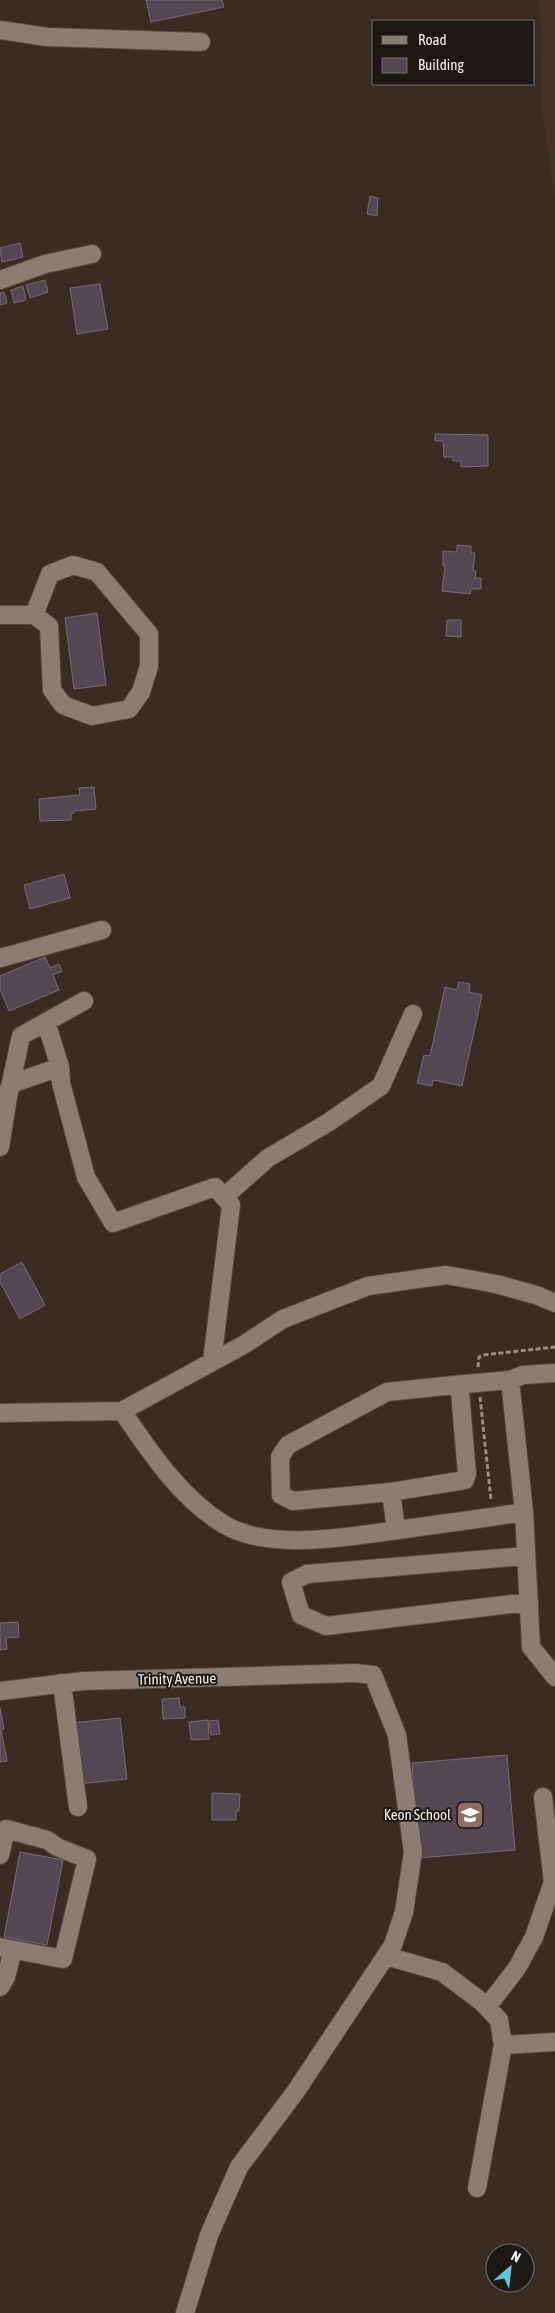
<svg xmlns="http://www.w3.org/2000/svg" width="555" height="2313" viewBox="0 0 555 2313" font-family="'Asap Condensed',sans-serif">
<rect width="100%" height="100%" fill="#392d23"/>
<path fill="#443324" d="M 538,0 L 555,0 L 555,196 L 541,108 L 542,34 Z"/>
<path fill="#554751" stroke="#796a74" d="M 146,0 L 222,0 L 224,7 L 151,22 Z
M 370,196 L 378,198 L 377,216 L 367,214 Z
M 20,243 L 23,257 L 2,262 L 0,248 Z
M 45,280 L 48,292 L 30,298 L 26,285 Z
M 100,284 L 108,329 L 77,334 L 70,288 Z
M 23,286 L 26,300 L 14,303 L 11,290 Z
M 4,292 L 7,303 L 0,305 L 0,293 Z
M 435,434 L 488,435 L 488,466 L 461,467 L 461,461 L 453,461 L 453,457 L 444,457 L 443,441 L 435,441 Z
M 457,545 L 471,546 L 471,553 L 475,553 L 473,571 L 476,571 L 475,578 L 481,578 L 481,589 L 471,589 L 470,594 L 442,591 L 445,566 L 443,566 L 443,551 L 457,552 Z
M 97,613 L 106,685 L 74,689 L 65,618 Z
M 447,620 L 461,620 L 461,637 L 446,636 Z
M 94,787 L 96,809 L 74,811 L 74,813 L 71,814 L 71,820 L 40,821 L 39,799 L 80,795 L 79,788 Z
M 64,874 L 70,898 L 30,909 L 24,885 Z
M 45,957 L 50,968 L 59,964 L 62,971 L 53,975 L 59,990 L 9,1011 L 0,989 L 0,976 Z
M 459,982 L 470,984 L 469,992 L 482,995 L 462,1086 L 433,1080 L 432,1086 L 417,1083 L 424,1055 L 430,1056 L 445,987 L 457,990 Z
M 22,1262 L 45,1305 L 20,1319 L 0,1282 L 0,1274 Z
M 18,1622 L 19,1637 L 6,1638 L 7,1649 L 0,1650 L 0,1623 Z
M 179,1698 L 180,1707 L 185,1707 L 185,1718 L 163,1719 L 162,1699 Z
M 0,1707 L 4,1729 L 1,1730 L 7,1761 L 0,1762 Z
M 120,1718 L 127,1779 L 78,1784 L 72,1723 Z
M 208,1720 L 209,1739 L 191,1740 L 189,1722 Z
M 218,1720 L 220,1734 L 211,1735 L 209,1721 Z
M 507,1755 L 515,1850 L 419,1858 L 412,1763 Z
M 212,1793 L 240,1794 L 239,1811 L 236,1811 L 236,1820 L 212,1820 Z
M 20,1852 L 63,1860 L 47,1945 L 4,1937 Z"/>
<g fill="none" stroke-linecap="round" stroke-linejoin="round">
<g stroke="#544a41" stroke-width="20">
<path id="minor" d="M 0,30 L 47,37 L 201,42
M 0,280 L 45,264 L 92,254
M 0,615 L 34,615 L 49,626 L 52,690 L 63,705 L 92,716 L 129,709 L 141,692 L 149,666 L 149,634 L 97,572 L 73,565 L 50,574 L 34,615
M 0,958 L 102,930
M 46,1022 L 60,1067
M 11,1084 L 60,1067 L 61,1083 L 86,1177 L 113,1223 L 215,1187 L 231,1205 L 212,1362
M 0,1094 L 8,1097 L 0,1147
M 8,1097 L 21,1036 L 84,1001
M 224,1197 L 268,1158 L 329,1122 L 381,1086 L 413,1014
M 555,1373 L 523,1375 L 510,1380 L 524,1512 L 531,1647 L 555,1677
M 454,1385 L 510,1380
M 122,1411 L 245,1344 L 283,1319 L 368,1286 L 446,1275 L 496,1284 L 536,1295 L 555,1303
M 0,1413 L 122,1411 C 150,1452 181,1499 225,1525 C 273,1553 359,1535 412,1528 C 449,1523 487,1518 524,1512
M 391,1492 L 465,1480 L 467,1474 L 460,1392 L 454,1385 L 387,1392 L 288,1445 L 280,1457 L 281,1495 L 293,1501 L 391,1492 L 396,1530
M 526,1556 L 307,1574 L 291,1582 L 301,1615 L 326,1626 L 529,1602
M 62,1683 L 78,1807
M 0,1691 L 83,1681 L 355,1673 L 373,1675 L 397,1735 L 413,1852 L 404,1912 L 393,1945 L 296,2091 L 239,2167 L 209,2235 L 185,2313
M 0,1855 L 6,1829 L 47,1840 L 57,1847 L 87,1859 L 63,1959 L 0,1947
M 386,1956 L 442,1972 L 482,2002 L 499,2020 L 503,2045 L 477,2188
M 0,1987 L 6,1977 L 13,1950
M 487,2007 L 517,1968 L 534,1937 L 553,1882 L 543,1797
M 503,2045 L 555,2042"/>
</g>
<path stroke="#988e86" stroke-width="3" stroke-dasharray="5 2.5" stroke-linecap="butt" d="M 478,1367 L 479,1357 L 483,1355 L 555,1347
M 480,1397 L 491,1500"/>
<use href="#minor" stroke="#8c7d72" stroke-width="18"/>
</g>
<defs>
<g id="school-square" transform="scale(1.4375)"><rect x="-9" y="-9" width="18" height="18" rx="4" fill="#8d6e63" stroke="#1c1712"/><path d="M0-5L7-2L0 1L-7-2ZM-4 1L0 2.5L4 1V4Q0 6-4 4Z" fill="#fff"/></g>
</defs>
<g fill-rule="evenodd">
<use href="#school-square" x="470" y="1815"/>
</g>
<g text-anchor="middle" stroke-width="4" stroke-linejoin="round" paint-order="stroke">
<g font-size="15" fill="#f8f0e9" stroke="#1c1712">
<text transform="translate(177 1679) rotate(-1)" y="5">Trinity Avenue</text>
</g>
<g font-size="15" fill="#f8f0e9" stroke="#1c1712" text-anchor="end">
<text x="451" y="1820">Keon School</text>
</g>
</g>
<rect x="372" y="20" width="162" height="65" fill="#1c1712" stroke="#746e68"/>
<rect x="382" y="36" width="25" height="8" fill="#8c7d72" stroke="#746e68"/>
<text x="418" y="45" font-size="15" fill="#f8f0e9">Road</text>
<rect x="382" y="58" width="25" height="15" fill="#554751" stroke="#746e68"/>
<text x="418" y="70" font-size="15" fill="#f8f0e9">Building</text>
<g transform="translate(510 2268) rotate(28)"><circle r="24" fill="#1c1712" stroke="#746e68"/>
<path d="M0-4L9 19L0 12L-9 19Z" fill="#58c9e3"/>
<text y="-8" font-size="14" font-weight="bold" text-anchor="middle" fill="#f8f0e9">N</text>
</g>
</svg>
